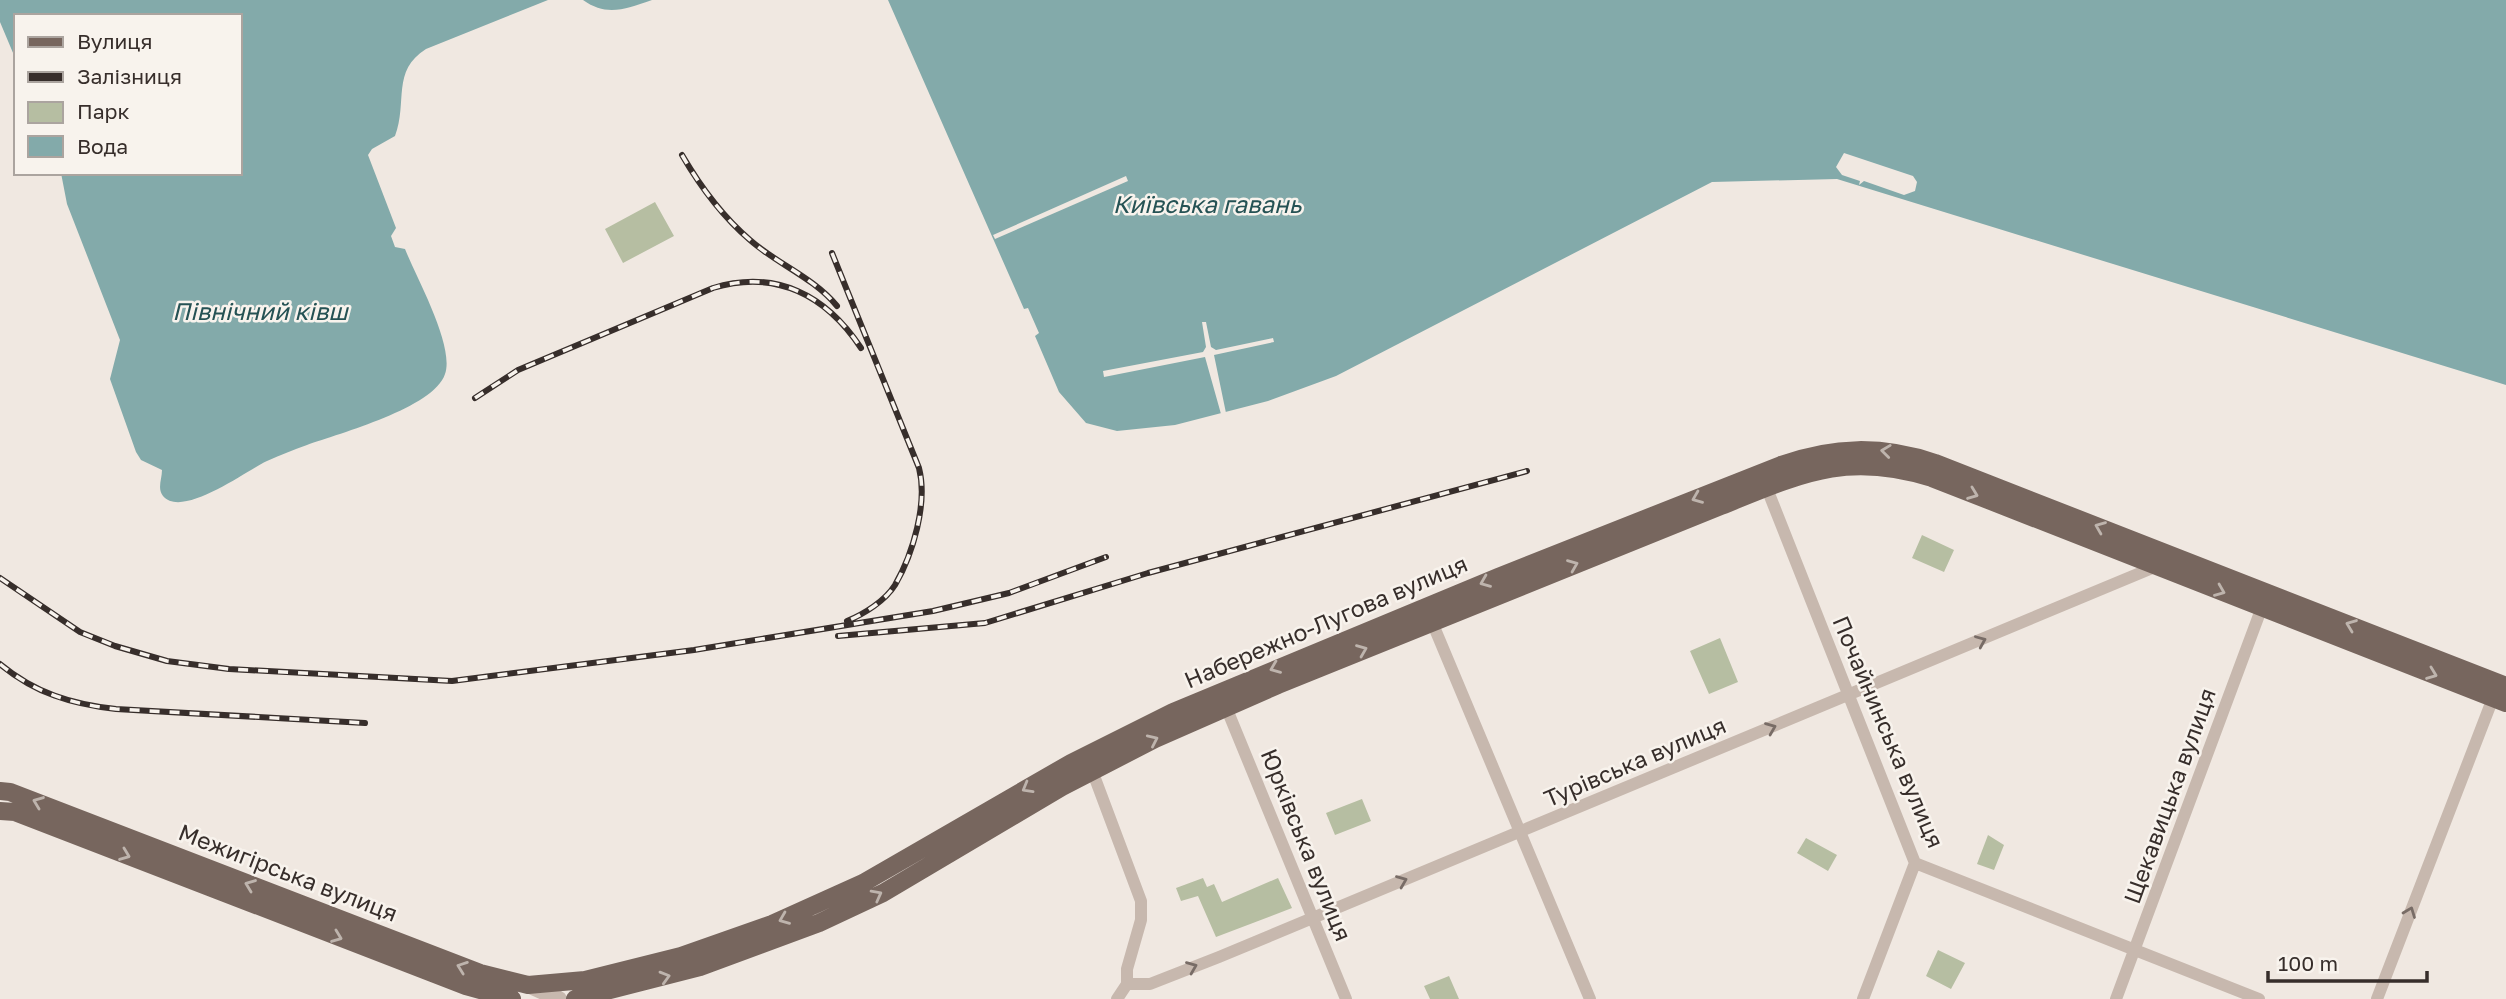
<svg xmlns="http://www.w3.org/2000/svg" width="2506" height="999" viewBox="0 0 2506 999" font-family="'Golos Text',sans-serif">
<rect width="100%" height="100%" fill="#f0e8e1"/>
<path fill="#b6bea2" d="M 655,202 L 674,236 L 623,263 L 605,229 Z
M 1922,535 L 1954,550 L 1944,572 L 1912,558 Z
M 1720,638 L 1738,682 L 1709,694 L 1690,651 Z
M 1362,799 L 1371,821 L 1335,835 L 1326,813 Z
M 1988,835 L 2004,845 L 1994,870 L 1977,864 Z
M 1806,838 L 1837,855 L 1828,871 L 1797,853 Z
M 1203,878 L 1207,887 L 1214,884 L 1222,902 L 1278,878 L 1292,908 L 1216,937 L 1198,896 L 1181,901 L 1176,888 Z
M 1938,950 L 1965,963 L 1951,989 L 1926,976 Z
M 1449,976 L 1459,999 L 1430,999 L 1424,986 Z"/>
<path fill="#83aaaa" d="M 0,0 L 548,0 L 426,49 C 391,71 408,102 395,136 L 372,149 L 368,155 L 396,228 L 391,236 L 395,247 L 405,249 C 416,277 455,346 445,374 C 434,408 340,433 307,445 C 293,450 280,455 267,461 C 246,471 182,519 163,496 C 157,488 162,479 162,470 L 141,460 L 136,452 L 110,379 L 120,340 L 67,204 L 61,173 L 240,173 L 240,16 L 16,16 L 16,60 L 0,22 Z
M 583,0 L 652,0 C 625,9 607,17 583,0 Z
M 888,0 L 2506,0 L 2506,385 L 1837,179 L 1712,182 L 1336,376 L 1268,401 L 1175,425 L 1117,431 L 1086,423 L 1059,392 L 1035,336 L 1039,333 L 1028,308 L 1024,309 Z"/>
<path fill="#f0e8e1" d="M 1844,153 L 1913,176 L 1917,182 L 1915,191 L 1904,195 L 1864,181 L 1859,185 L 1860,181 L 1842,175 L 1836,167 Z
M 1126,176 L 1128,181 L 995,239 L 993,235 Z
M 1202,322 L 1206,322 L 1211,347 L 1216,350 L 1273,338 L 1274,342 L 1214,355 L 1226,413 L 1221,414 L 1205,357 L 1104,377 L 1103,371 L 1203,352 L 1206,347 Z"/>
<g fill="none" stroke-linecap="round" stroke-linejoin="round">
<path stroke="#c7b8ae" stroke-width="12" d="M 1764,481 L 1915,863 L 2259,999
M 1432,622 L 1590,999
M 1226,707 L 1346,999
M 1090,765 L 1141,901 L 1141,920 L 1127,969 L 1127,984 L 1117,999
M 1127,984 L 1150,984 L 1219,957 L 2157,566
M 1863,999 L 1915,863
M 2116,999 L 2262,607
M 2377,999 L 2493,698"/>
<path stroke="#c7b8ae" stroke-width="16" d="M 528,985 L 559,999"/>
<path stroke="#77665e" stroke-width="18" d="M 0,791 L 10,792 L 480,973 L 528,985 L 585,980 L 681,956 L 772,924 L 863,883 L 1071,763 L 1173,712 L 1498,577 L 1781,465 C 1834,446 1882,445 1935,463 L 2506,686
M 0,811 L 15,812 L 466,986 L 512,999
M 575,999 L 700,967 L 819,923 L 883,893 L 1062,787 L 1155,739 L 1278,685 L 1721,506 C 1801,474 1846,451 1932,478 L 2506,703"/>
<g stroke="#372e2b" stroke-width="6">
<path id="rail" d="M 682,155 C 700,186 722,216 750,240 C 777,264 813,277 837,306
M 832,253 L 919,468 C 928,503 913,554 895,585 C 885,601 864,614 847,621
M 475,398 L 518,370 L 713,288 C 776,269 826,295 861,348
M 0,578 L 80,632 L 115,646 L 167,661 L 229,669 L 452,681 L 694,650 L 933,611 L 1009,593 L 1106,557
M 838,636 L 985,623 L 1148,573 L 1527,471
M 0,664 C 35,693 71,704 116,709 L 365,723"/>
</g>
<use href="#rail" stroke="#f8f3ed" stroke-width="3.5" stroke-dasharray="10" stroke-linecap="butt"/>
</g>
<defs><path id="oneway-chevron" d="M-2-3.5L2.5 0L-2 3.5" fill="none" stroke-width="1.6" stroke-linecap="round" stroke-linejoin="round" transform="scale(1.75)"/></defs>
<g stroke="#beb4ad">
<use href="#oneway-chevron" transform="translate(1886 451) rotate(-173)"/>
<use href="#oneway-chevron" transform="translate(1973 494) rotate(21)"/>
<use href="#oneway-chevron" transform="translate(1697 498) rotate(158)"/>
<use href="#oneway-chevron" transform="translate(2100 527) rotate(-158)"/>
<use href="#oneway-chevron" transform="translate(1573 565) rotate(-22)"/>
<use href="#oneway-chevron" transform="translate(1485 582) rotate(158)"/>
<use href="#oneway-chevron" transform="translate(2220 591) rotate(22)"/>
<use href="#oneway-chevron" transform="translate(2351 625) rotate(-159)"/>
<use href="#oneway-chevron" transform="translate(1362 650) rotate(-22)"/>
<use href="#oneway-chevron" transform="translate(1275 668) rotate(158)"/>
<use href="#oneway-chevron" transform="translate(2432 674) rotate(21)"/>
<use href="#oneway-chevron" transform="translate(1153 740) rotate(-25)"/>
<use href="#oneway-chevron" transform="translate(1027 788) rotate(150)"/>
<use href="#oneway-chevron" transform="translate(38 802) rotate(-159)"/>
<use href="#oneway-chevron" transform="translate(125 855) rotate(21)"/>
<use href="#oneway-chevron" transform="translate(250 885) rotate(-159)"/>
<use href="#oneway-chevron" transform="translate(877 895) rotate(-28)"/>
<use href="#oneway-chevron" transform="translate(784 919) rotate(158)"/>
<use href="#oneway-chevron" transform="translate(337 937) rotate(21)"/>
<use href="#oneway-chevron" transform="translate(462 967) rotate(-160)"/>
<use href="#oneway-chevron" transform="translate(665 977) rotate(-16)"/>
</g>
<g stroke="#786c66">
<use href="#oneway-chevron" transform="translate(1981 641) rotate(-23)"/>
<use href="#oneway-chevron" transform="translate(1771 728) rotate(-22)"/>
<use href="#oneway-chevron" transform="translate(1402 881) rotate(-22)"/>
<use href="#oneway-chevron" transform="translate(2410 912) rotate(-69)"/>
<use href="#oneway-chevron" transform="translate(1192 967) rotate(-22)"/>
</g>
<g text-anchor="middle" stroke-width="5" stroke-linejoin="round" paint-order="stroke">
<g font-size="23" fill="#372e2b" stroke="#f8f3ed">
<text transform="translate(1326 622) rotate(-23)" y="8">Набережно-Лугова вулиця</text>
<text transform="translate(1888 732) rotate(67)" y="8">Почайнинська вулиця</text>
<text transform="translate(1635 762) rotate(-23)" y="8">Турівська вулиця</text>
<text transform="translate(2170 796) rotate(-70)" y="8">Щекавицька вулиця</text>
<text transform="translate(1306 845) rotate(68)" y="8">Юрківська вулиця</text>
<text transform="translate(288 873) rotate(21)" y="8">Межигірська вулиця</text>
</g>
<g font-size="24" font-style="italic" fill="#255254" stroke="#f8f3ed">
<text x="1207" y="213">Київська гавань</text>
<text x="260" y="320">Північний ківш</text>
</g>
</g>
<rect x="14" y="14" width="228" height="161" fill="#f8f3ed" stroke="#aba49f" stroke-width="2"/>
<rect x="28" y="37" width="35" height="10" fill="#77665e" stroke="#aba49f" stroke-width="2"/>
<text x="77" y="49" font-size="21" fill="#372e2b">Вулиця</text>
<rect x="28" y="72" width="35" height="10" fill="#372e2b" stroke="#aba49f" stroke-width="2"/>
<text x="77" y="84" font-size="21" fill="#372e2b">Залізниця</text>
<rect x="28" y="102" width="35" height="21" fill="#b6bea2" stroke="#aba49f" stroke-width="2"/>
<text x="77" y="119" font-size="21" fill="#372e2b">Парк</text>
<rect x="28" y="136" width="35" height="21" fill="#83aaaa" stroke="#aba49f" stroke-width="2"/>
<text x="77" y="154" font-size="21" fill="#372e2b">Вода</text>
<path d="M2268 971v10h159v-10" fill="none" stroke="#372e2b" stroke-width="3.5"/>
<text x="2278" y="971" font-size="21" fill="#372e2b" stroke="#f8f3ed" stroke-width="5" paint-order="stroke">100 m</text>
</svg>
